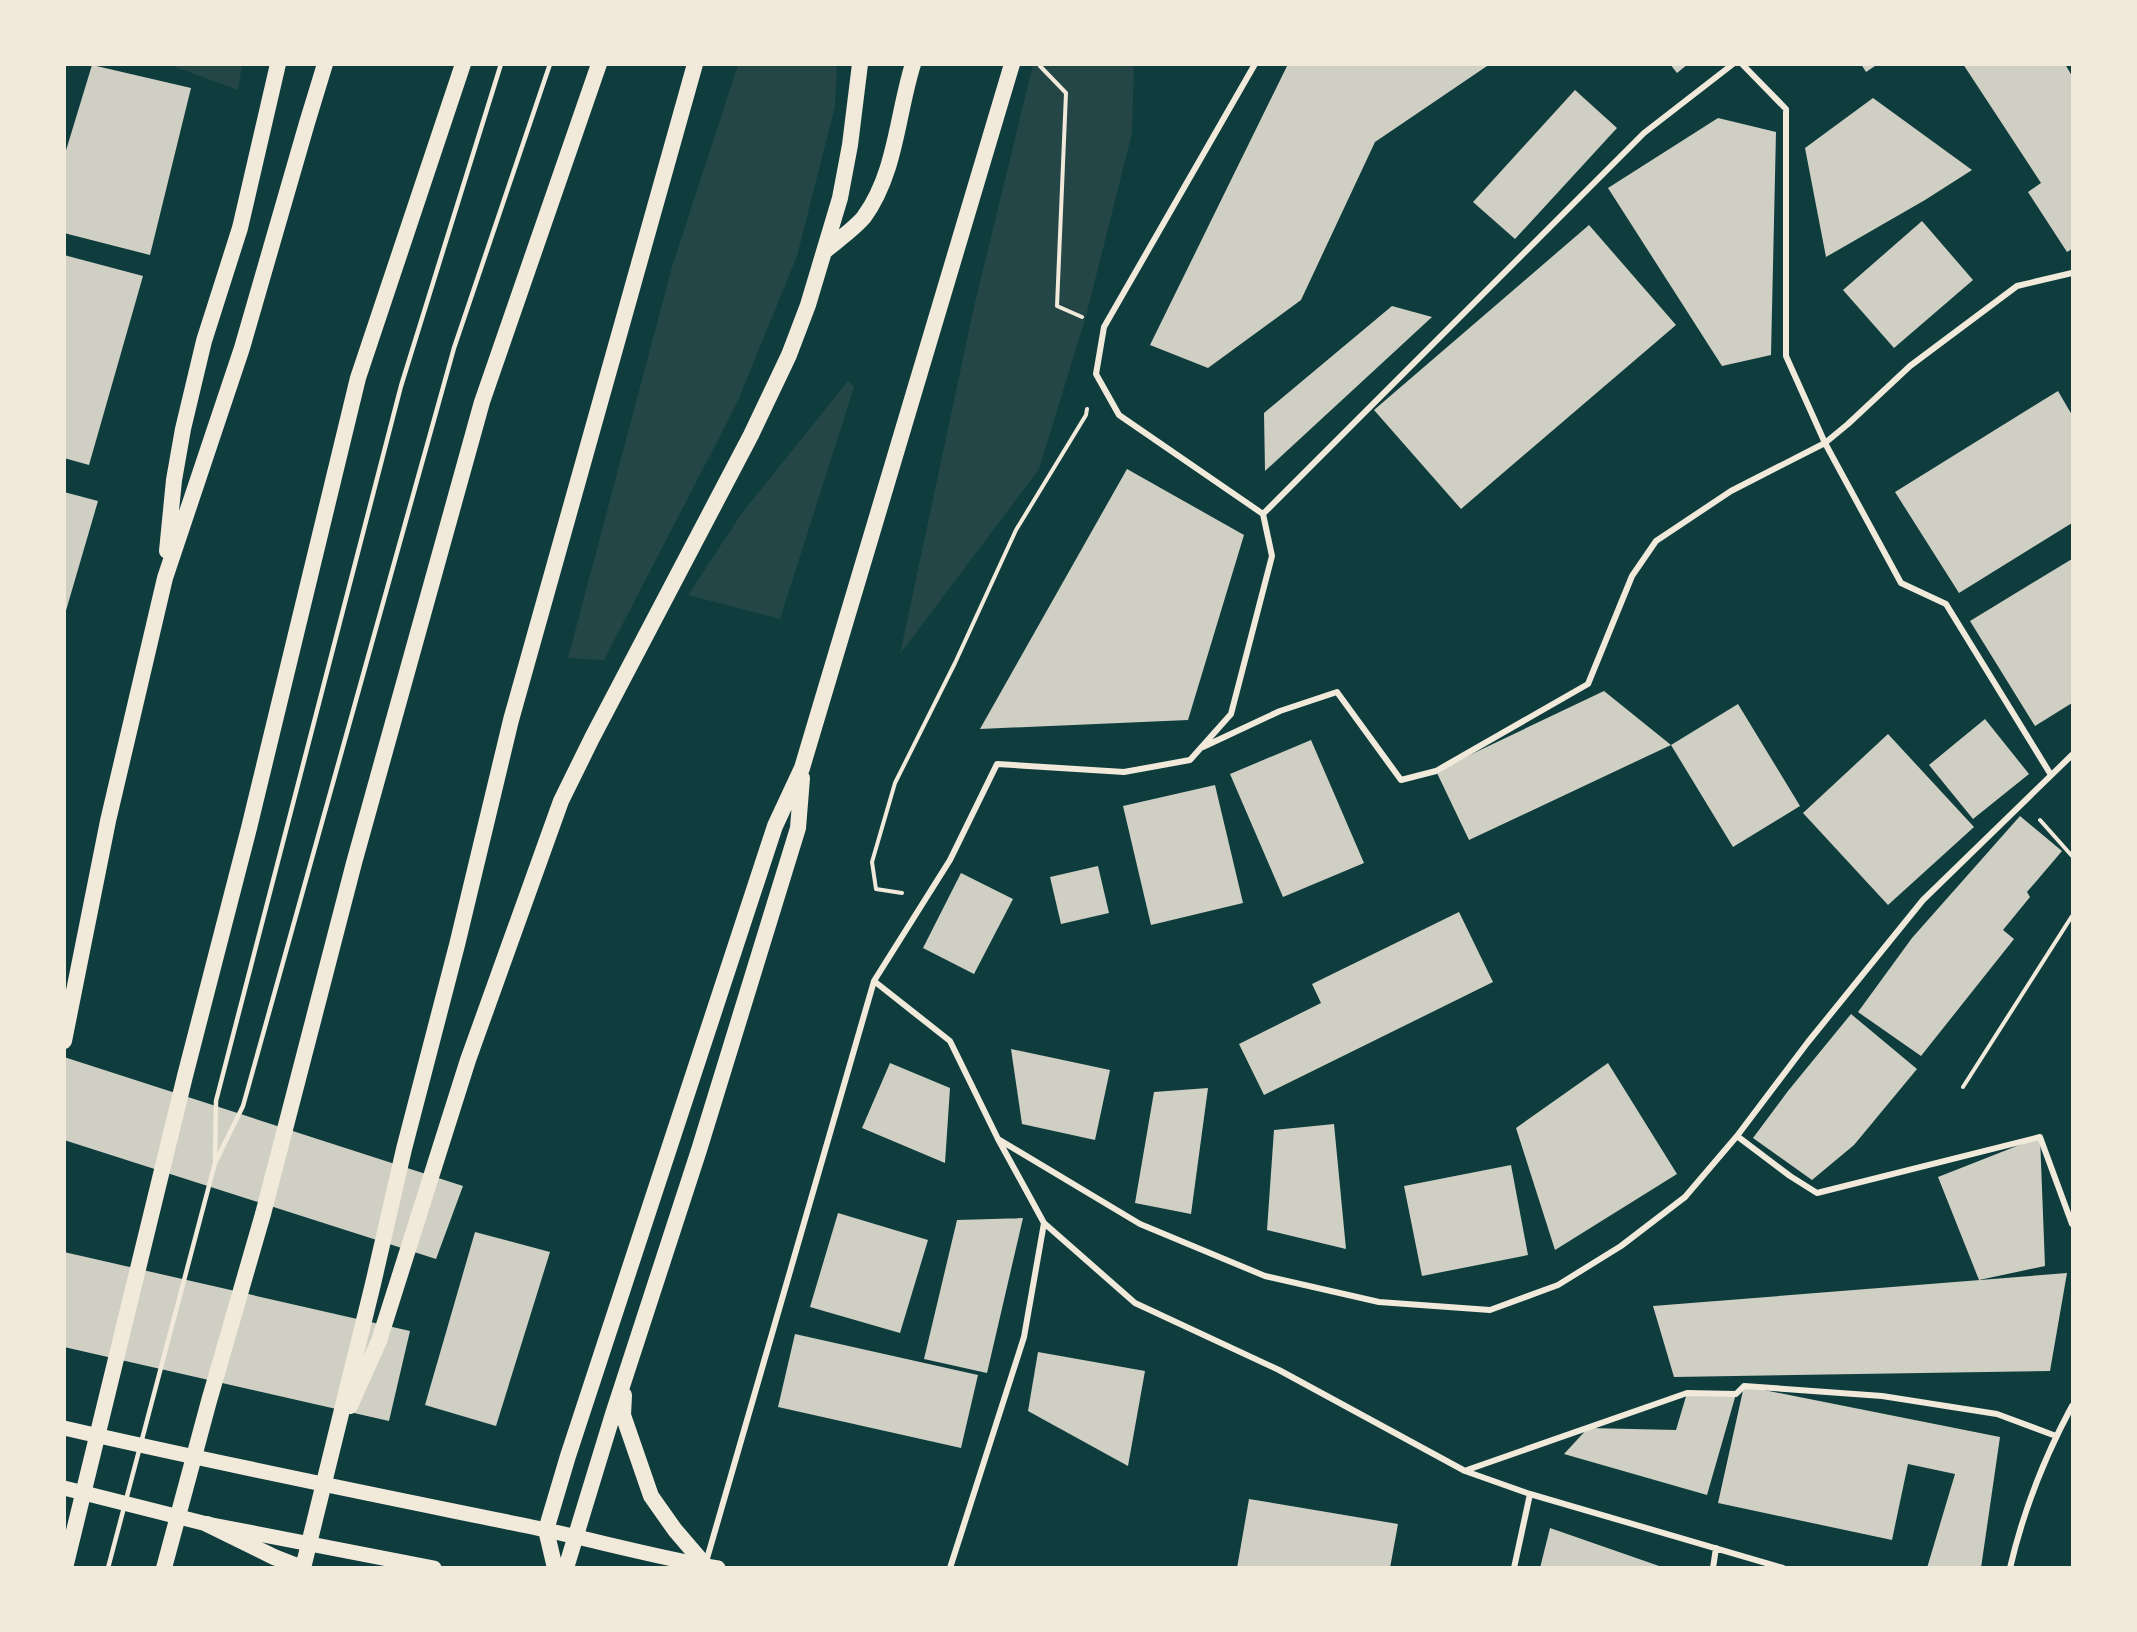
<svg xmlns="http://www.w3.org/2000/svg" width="2137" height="1632" viewBox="0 0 2137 1632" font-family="'PT Sans',sans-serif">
<rect width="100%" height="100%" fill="#0f3d3e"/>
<path fill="#244646" d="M 170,65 L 242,64 L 242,65 L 238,90 Z
M 738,65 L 837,65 L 835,106 L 797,256 L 737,403 L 604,660 L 568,658 L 672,267 Z
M 1033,65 L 1134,65 L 1132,133 L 1086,316 L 1039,469 L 900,654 L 974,307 Z
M 848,381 L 854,387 L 780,619 L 688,595 L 742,513 Z"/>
<path fill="#cfcfc3" d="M 1288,64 L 1490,64 L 1375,142 L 1301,300 L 1208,368 L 1150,345 Z
M 1670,64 L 1688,64 L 1677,73 Z
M 1861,64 L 1878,64 L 1866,72 Z
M 1963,64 L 2065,64 L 2072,76 L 2072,249 L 2067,252 L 2028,192 L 2041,183 Z
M 92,65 L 191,88 L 150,255 L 64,233 L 64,157 Z
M 1575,90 L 1617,128 L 1515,239 L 1473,202 Z
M 1873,98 L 1972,170 L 1925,200 L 1826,257 L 1805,148 Z
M 1718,118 L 1776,132 L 1771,355 L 1722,366 L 1608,188 Z
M 1922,221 L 1973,280 L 1894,348 L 1843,290 Z
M 1589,225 L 1676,325 L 1461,509 L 1374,410 Z
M 64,255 L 143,276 L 89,465 L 64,458 Z
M 1392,306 L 1432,317 L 1265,471 L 1264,413 Z
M 2058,391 L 2072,415 L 2072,523 L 1959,593 L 1895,492 Z
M 1127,469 L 1244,535 L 1188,720 L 980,729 Z
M 64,492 L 98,501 L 65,614 L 64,614 Z
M 2072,559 L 2072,703 L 2035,726 L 1970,621 Z
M 1604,691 L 1671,745 L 1469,840 L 1436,771 Z
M 1738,704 L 1800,806 L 1733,847 L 1671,745 Z
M 1985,719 L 2029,774 L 1973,819 L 1929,765 Z
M 1888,734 L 1974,827 L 1888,905 L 1803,813 Z
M 1311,740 L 1364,863 L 1283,897 L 1230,774 Z
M 1215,785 L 1243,903 L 1151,925 L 1123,806 Z
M 2020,816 L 2062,851 L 2027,892 L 2030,897 L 2003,930 L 2014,939 L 1921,1056 L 1858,1012 L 1912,938 Z
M 1098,866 L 1109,913 L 1061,924 L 1050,877 Z
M 961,873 L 1013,899 L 974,974 L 923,948 Z
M 1459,912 L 1493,982 L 1264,1095 L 1239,1044 L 1321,1003 L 1312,984 Z
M 1851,1014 L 1917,1069 L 1854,1145 L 1812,1180 L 1753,1138 L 1788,1091 Z
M 1011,1049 L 1110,1070 L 1095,1140 L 1022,1124 Z
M 64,1057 L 463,1186 L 436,1259 L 64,1140 Z
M 890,1063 L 950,1088 L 945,1163 L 862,1128 Z
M 1608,1063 L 1677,1174 L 1555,1250 L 1516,1128 Z
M 1208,1088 L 1191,1214 L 1135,1203 L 1154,1092 Z
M 1334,1124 L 1346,1249 L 1267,1230 L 1274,1130 Z
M 2040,1137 L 2045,1266 L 1979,1280 L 1938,1177 Z
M 1511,1165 L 1528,1255 L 1422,1276 L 1404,1186 Z
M 838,1213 L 928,1240 L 900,1333 L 810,1307 Z
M 1023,1218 L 987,1373 L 924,1359 L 957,1220 Z
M 475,1232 L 550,1252 L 496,1426 L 425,1405 Z
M 64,1252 L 410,1331 L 389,1421 L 64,1347 Z
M 2067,1273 L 2050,1371 L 1674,1377 L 1653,1306 Z
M 795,1334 L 978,1375 L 961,1448 L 778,1407 Z
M 1038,1352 L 1145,1371 L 1128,1466 L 1028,1411 Z
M 1744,1386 L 2000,1437 L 1981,1568 L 1927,1568 L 1955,1474 L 1908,1464 L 1892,1540 L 1718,1503 Z
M 1687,1393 L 1736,1394 L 1707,1495 L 1564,1454 L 1588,1428 L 1676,1430 Z
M 1249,1499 L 1398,1524 L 1390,1568 L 1237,1568 Z
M 1550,1528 L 1662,1567 L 1662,1568 L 1540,1568 Z"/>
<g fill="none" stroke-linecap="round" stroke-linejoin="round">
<path stroke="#f1e9da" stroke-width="4" d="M 1040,66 L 1066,93 L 1057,306 L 1082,317
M 2040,820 L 2072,856
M 902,893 L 876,889 L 872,862 L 895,783 L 955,663 L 1016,530 L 1086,415 L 1087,409
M 1963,1087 L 2072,916"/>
<path stroke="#f1e9da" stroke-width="4.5" d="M 215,1160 L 216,1101 L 401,386 L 501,64
M 108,1568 L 215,1163 L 243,1106 L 454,348 L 550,64"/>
<path stroke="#f1e9da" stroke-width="6" d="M 1255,64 L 1104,327 L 1096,374 L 1119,415 L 1263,514
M 1742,64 L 1786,109 L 1786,356 L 1825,443 L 1901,583 L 1946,604 L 2051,775
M 1263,514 L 1272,556 L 1231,714 L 1190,760 L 1124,772 L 997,764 L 950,860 L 874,981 L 950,1041 L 998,1139 L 1044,1223 L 1135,1303 L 1279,1370 L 1465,1471 L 1530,1494 L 1783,1568
M 1263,514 L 1644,133 L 1733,64
M 1203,747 L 1280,711 L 1337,692 L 1401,780 L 1436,771 L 1588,684 L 1632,576 L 1656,541 L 1731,491 L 1825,443 L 1848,424 L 1910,366 L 2017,286 L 2072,273
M 1737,1136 L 1790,1176 L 1817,1193 L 2040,1137 L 2072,1224
M 998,1139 L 1140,1224 L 1265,1276 L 1379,1302 L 1490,1310 L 1558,1285 L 1621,1246 L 1685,1197 L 1737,1136 L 1808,1042 L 1923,900 L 2072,755
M 1467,1470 L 1687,1393 L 1736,1394 L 1744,1386 L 1882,1396 L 1997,1414 L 2056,1436
M 706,1562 L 874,981
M 950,1568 L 1024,1337 L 1044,1223
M 1514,1568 L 1530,1494
M 1713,1568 L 1716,1548
M 2010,1568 C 2023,1512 2045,1456 2072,1406"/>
<path stroke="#f1e9da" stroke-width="15" d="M 64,1428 C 220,1464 376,1495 532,1527 C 594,1540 655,1557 718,1568
M 64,1488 L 207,1524 L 434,1568"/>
<path stroke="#f1e9da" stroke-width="16" d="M 826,250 C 838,240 854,229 864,217 C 896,173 897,115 913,64
M 167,551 L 174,480 L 183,429 L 204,341 L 240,228 L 278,64
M 64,1041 L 108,821 L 165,578 L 242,348 L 307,123 L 325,64
M 624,1395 L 623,1415 L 651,1496 L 675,1530 L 705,1565
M 350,1406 L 379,1341 L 468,1060 L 561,801 L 592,738 L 751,435 L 789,355 L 808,305 L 840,198 L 850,145 L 860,64
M 207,1524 L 274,1557 L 302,1568
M 65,1568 L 185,1076 L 249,828 L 358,378 L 463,64
M 164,1568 L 209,1401 L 263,1214 L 354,863 L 482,402 L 599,64
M 303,1568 L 373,1284 L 404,1149 L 457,945 L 511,720 L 695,64
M 555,1568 L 546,1530 L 568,1456 L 775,826 L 802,768 L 1012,64
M 566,1568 L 613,1414 L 699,1150 L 798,828 L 802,778"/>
</g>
<rect width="2137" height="1632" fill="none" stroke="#f1e9da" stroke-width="132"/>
</svg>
